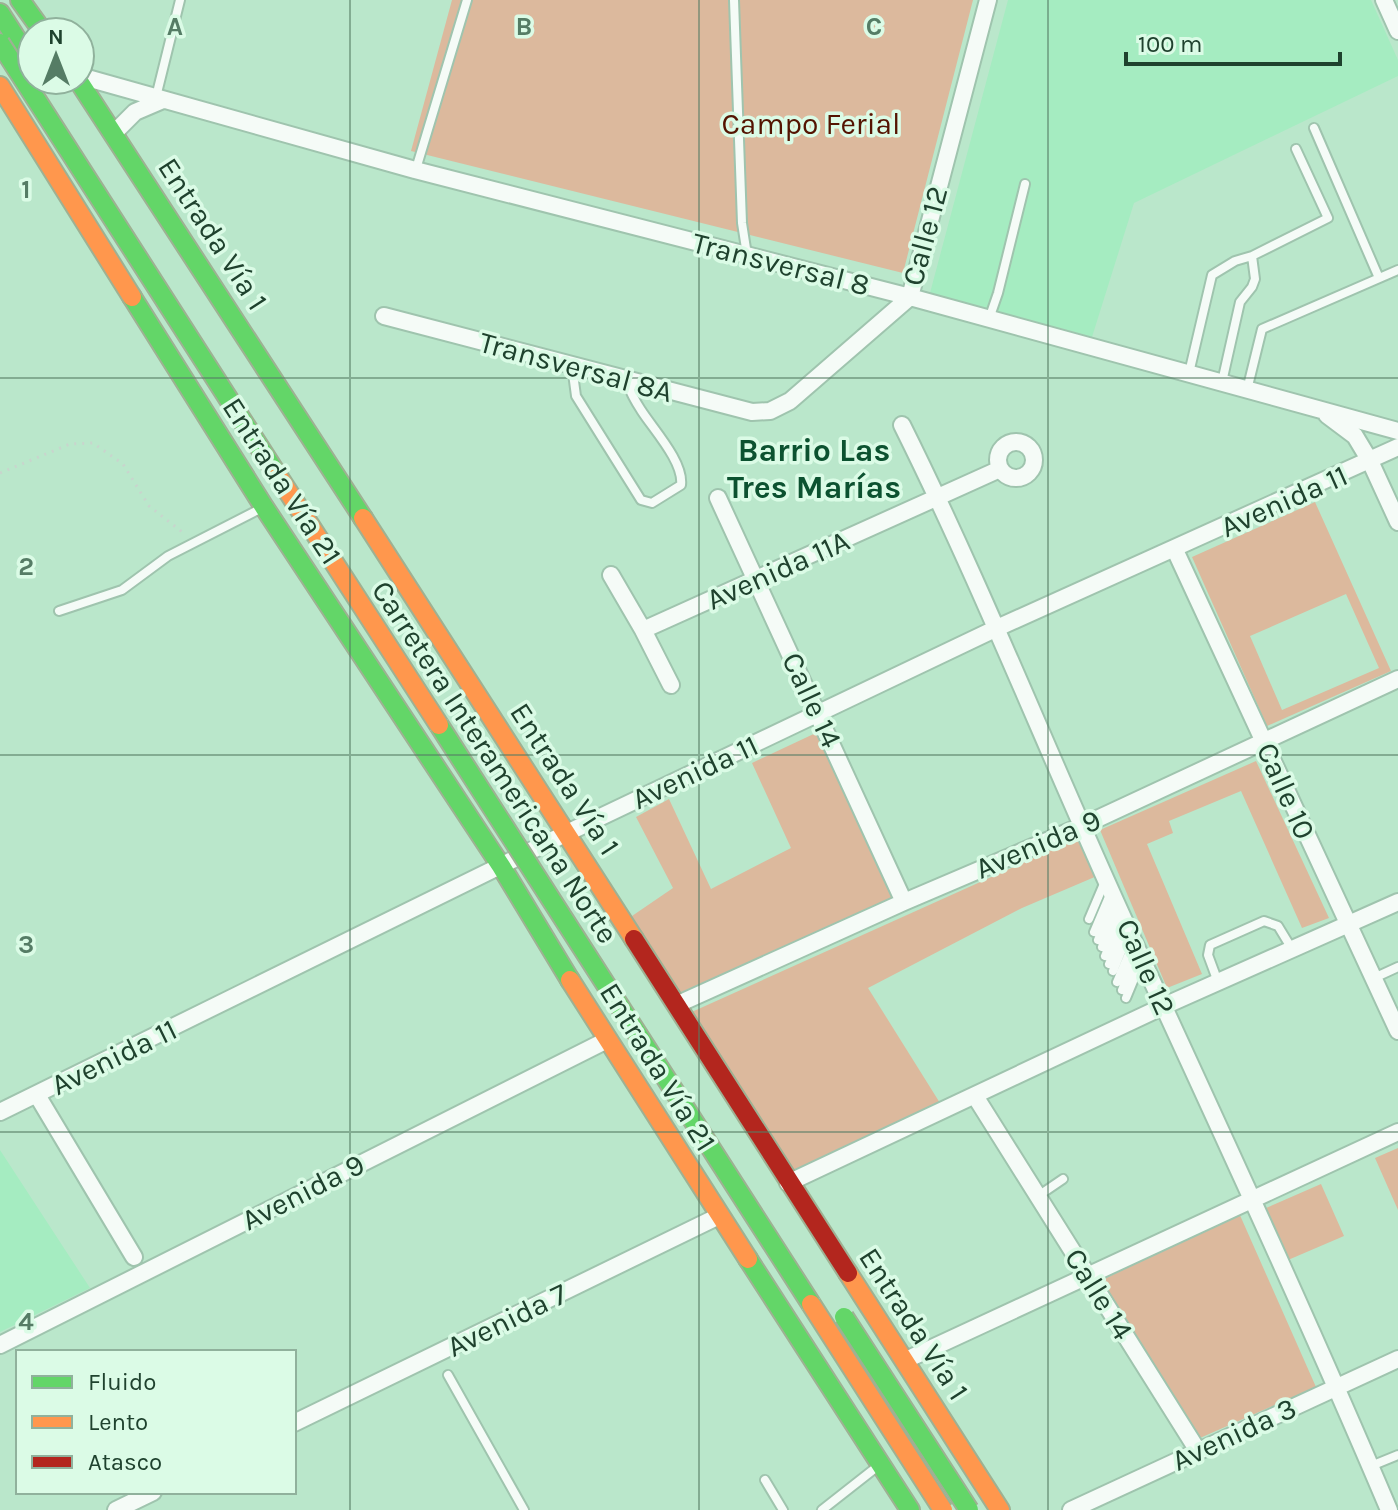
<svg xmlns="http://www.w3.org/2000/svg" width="1398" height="1510" viewBox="0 0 1398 1510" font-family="Karla,sans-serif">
<rect width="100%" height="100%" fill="#bae7cb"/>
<path fill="#a5ecc1" d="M 1008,0 L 1371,0 L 1398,60 L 1398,76 L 1134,203 L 1092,337 L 930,293 Z
M 0,1150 L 90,1288 L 0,1332 Z"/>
<path fill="#dcb99d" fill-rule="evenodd" d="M 452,0 L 973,0 L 903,273 L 411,151 Z
M 1315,502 L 1391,671 L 1267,726 L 1192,557 ZM 1346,594 L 1379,668 L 1282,710 L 1250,636 Z
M 820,731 L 896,898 L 680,996 L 632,916 L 673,888 L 636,817 L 669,799 L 711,889 L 791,848 L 752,763 Z
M 1256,761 L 1329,918 L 1302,928 L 1241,791 L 1169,821 L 1173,833 L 1147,844 L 1202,974 L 1167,988 L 1100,830 Z
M 1078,838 L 1097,876 L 1022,908 L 868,988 L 940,1103 L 781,1179 L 674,1020 Z
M 1398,1148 L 1398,1210 L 1375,1158 Z
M 1321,1184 L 1344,1236 L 1288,1260 L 1266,1208 Z
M 1239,1213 L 1316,1387 L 1200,1438 L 1100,1281 Z"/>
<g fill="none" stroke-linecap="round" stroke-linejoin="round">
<g stroke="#9fc4ae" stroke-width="12">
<path id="lane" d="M 734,0 L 742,223 L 747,255
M 156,97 L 180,0
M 1314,128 L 1379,278
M 416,169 L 467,0
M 989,319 L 998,293 L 1025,184
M 572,366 L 576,396 L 641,500 L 652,503 L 681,485 C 684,462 653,429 641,410 C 635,401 630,391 626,381
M 1189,373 L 1212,275 L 1235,261 L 1252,256
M 1222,382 L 1240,302 L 1252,287 L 1255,279 L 1252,256 L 1328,218 L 1296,149
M 1247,390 L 1262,329 L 1398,270
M 59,611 L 122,590 L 168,556 L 260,509
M 1089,919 L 1106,879
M 1094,932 L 1111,892
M 1098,940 L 1114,900
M 1102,947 L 1118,907
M 1105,956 L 1122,916
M 1109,964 L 1126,924
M 1113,971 L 1128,935
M 1374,978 L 1398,967
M 1117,982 L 1134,942
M 1218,982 L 1208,955 L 1210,945 L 1264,921 L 1278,926 L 1292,949
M 1122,990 L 1137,954
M 1126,998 L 1141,962
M 1038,1196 L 1063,1179
M 448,1375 L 524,1510
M 1371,1466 L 1398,1455
M 765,1480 L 783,1510
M 822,1510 L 878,1466"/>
</g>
<g stroke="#9fc4ae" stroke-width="20">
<path id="street" d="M 1384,0 L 1398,31
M 80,76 L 415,170 L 910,297 L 1398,431
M 114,133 L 135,112 L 163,100
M 384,316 L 752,412 L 770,411 L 790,401 L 910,297 L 988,0
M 1327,415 L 1355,436 L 1370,461 L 1398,522
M 902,425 C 986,594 1055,771 1134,942 C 1221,1131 1308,1319 1389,1510
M998 460a18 18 0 1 1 36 0a18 18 0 1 1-36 0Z
M 718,498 L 904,902
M 1175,550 L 1398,1031
M 611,575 L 643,630 L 671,685
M 643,630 L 1000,469
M 676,1005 L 904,902 L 1082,826 L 1398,679
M 37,1095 L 134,1257
M 975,1096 L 1198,1451
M 0,1112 L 567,833 L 997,628 L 1398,447
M 788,1183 L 1164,1006 L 1398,902
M 0,1345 L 607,1040
M 906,1360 L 1398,1132
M 294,1423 L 719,1216
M 116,1510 L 153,1492
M 1071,1510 L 1398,1359"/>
</g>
<g stroke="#9eb193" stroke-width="22">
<path id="fast" d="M 20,0 L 43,32
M 0,13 L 32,63
M 78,80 L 363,518
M 132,297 L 264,507 L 501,866 L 570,980
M 748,1259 L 910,1510"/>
</g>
<g stroke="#9eb193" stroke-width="22">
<path id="slow" d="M 0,86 L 132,297
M 363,518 L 634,939
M 570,980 L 748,1259
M 848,1273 L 1000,1510"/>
</g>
<g stroke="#9eb193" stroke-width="22">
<path id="jam" d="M 634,939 L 848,1273"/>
</g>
<path stroke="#c8d5cd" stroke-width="3" stroke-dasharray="2 6" stroke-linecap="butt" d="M 0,473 L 70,444 L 93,443 L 123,464 L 149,506 L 186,535"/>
<use href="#lane" stroke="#f5fbf7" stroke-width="8"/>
<use href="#street" stroke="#f5fbf7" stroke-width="16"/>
<use href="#fast" stroke="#63d668" stroke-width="18"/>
<use href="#slow" stroke="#ff974d" stroke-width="18"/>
<use href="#jam" stroke="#b3261e" stroke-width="18"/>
<g stroke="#9eb193" stroke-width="22" stroke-linecap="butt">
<path id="fast-bridge" d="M 0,43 L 276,473
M 439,725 L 811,1304
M 844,1317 L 969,1510"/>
</g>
<g stroke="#9eb193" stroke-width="22" stroke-linecap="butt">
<path id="slow-bridge" d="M 276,473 L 439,725
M 811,1304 L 943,1510"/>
</g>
<use href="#fast-bridge" stroke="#63d668" stroke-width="18"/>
<use href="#slow-bridge" stroke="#ff974d" stroke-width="18"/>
</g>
<path fill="none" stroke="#557c65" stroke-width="2" stroke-opacity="0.55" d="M 350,0 L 350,1510M 699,0 L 699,1510M 1048,0 L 1048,1510M 0,378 L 1398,378M 0,755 L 1398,755M 0,1132 L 1398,1132"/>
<g text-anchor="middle" stroke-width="7" stroke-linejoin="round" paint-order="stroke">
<g font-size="30" fill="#541402" stroke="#dbfbe6">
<text x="811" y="134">Campo Ferial</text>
</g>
<g font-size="30" fill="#1f422e" stroke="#dbfbe6">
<text transform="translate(213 234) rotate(57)" y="10">Entrada Vía 1</text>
<text transform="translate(925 236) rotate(-75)" y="10">Calle 12</text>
<text transform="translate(781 264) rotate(14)" y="10">Transversal 8</text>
<text transform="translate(576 367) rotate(15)" y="10">Transversal 8A</text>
<text transform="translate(282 481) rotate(57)" y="10">Entrada Vía 21</text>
<text transform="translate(1284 501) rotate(-24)" y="10">Avenida 11</text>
<text transform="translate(778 570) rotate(-24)" y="10">Avenida 11A</text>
<text transform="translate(812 700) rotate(65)" y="10">Calle 14</text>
<text transform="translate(495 762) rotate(57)" y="10">Carretera Interamericana Norte</text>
<text transform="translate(695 772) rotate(-25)" y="10">Avenida 11</text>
<text transform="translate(565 779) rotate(57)" y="10">Entrada Vía 1</text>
<text transform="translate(1286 791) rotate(66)" y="10">Calle 10</text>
<text transform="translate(1038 844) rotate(-23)" y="10">Avenida 9</text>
<text transform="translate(1146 967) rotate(66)" y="10">Calle 12</text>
<text transform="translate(114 1057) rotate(-26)" y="10">Avenida 11</text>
<text transform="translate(658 1067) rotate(58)" y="10">Entrada Vía 21</text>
<text transform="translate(303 1192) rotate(-27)" y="10">Avenida 9</text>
<text transform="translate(1099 1294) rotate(58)" y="10">Calle 14</text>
<text transform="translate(507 1320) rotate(-26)" y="10">Avenida 7</text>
<text transform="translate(914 1324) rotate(57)" y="10">Entrada Vía 1</text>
<text transform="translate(1234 1434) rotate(-25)" y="10">Avenida 3</text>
</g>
<g font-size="32" font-weight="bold" fill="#0c5230" stroke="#dbfbe6">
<text x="814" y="461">Barrio Las<tspan x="814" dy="37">Tres Marías</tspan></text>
</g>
</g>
<g font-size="26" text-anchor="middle" font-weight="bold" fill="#557c65" stroke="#dbfbe6" stroke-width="7" stroke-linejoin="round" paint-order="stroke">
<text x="175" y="35">A</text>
<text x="524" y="35">B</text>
<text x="874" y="35">C</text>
<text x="26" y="198">1</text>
<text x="26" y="575">2</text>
<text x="26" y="953">3</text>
<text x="26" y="1330">4</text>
</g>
<rect x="16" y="1350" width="280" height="144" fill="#dbfbe6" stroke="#90b19c" stroke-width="2"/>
<rect x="32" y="1376" width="40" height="12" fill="#63d668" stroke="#90b19c" stroke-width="2"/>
<text x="88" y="1390" font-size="24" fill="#1f422e">Fluido</text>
<rect x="32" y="1416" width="40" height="12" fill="#ff974d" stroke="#90b19c" stroke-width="2"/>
<text x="88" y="1430" font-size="24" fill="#1f422e">Lento</text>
<rect x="32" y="1456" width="40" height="12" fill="#b3261e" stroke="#90b19c" stroke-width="2"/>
<text x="88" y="1470" font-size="24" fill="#1f422e">Atasco</text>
<g transform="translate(56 56)"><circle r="38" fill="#dbfbe6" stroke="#90b19c" stroke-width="2"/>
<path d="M0-6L14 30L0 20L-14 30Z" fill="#557c65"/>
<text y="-12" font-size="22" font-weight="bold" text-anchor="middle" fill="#1f422e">N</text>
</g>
<path d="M1126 52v12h214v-12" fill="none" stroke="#1f422e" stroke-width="4"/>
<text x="1138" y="52" font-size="24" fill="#1f422e" stroke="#dbfbe6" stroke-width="6" paint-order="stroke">100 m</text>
</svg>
